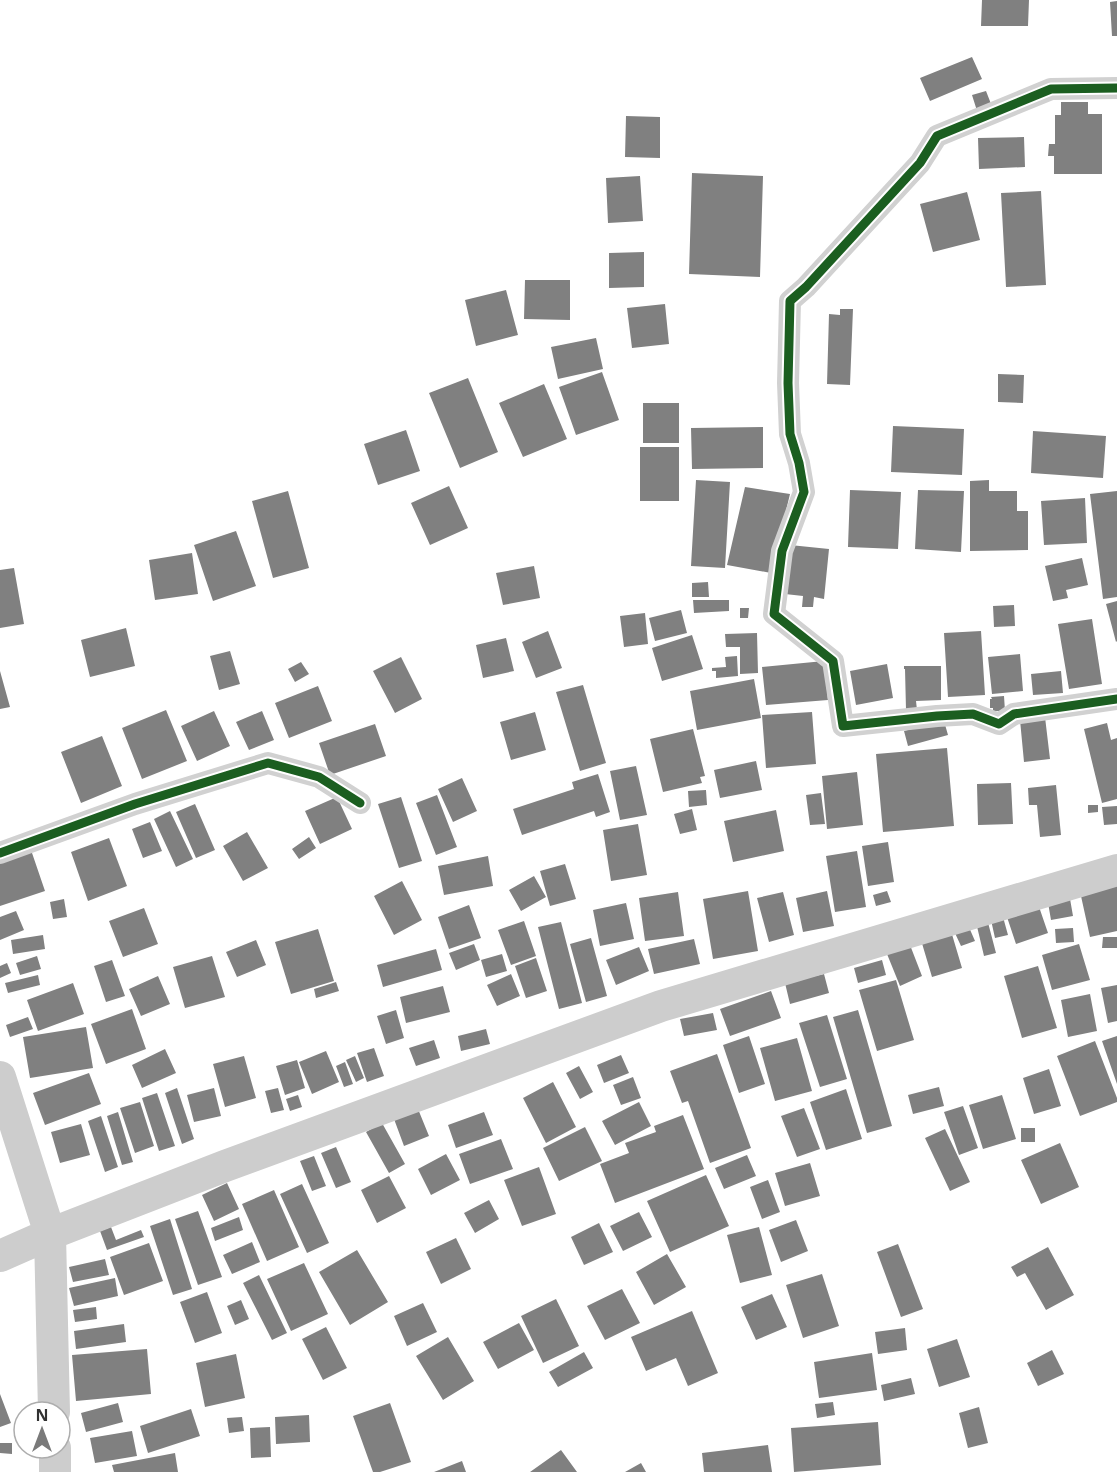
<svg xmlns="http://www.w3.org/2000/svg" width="1117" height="1472" viewBox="0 0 1117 1472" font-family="'Noto Sans',sans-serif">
<rect width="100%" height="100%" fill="#fff"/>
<path fill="#808080" d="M 982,0 L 1029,0 L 1028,26 L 981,26 Z
M 1117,1 L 1117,36 L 1112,36 L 1110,2 Z
M 972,57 L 982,79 L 930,101 L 920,78 Z
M 986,91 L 993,109 L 978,114 L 972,95 Z
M 1061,102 L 1088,102 L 1088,114 L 1102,114 L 1102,174 L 1054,174 L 1054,156 L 1048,156 L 1049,144 L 1055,144 L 1055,115 L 1061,115 Z
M 626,116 L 660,117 L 660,158 L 625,157 Z
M 1024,137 L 1025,167 L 979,169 L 978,138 Z
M 692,173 L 763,176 L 760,277 L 689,274 Z
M 640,176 L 643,221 L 608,223 L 606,178 Z
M 1041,191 L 1046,285 L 1006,287 L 1001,193 Z
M 967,192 L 980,240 L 933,252 L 920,204 Z
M 644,252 L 644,287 L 609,288 L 609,253 Z
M 525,280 L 570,280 L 570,320 L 524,319 Z
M 506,290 L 518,335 L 476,346 L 465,300 Z
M 665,304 L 669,344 L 632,348 L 627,308 Z
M 840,309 L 853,309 L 850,385 L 827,384 L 829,314 L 840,315 Z
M 596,338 L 603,369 L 558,379 L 551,347 Z
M 602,372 L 619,420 L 576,435 L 559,387 Z
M 998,374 L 1024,375 L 1023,403 L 998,402 Z
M 468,378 L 498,452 L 460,468 L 429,393 Z
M 544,384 L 567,439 L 523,457 L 499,403 Z
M 643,403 L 679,403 L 679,443 L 643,443 Z
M 893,426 L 964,429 L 962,475 L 891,472 Z
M 763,427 L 763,468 L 692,469 L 691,428 Z
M 406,430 L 420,471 L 378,485 L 364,444 Z
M 1033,431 L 1106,436 L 1103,478 L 1031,473 Z
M 640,447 L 679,447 L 679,501 L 640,501 Z
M 696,480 L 730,482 L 725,568 L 691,566 Z
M 989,480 L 989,491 L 1017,491 L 1017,511 L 1028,511 L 1028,550 L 970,551 L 970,481 Z
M 449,486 L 468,528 L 430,545 L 411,503 Z
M 745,487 L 790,494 L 771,573 L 727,565 Z
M 850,490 L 901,492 L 898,549 L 848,547 Z
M 918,490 L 964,491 L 961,552 L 915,549 Z
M 288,491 L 309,568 L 273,578 L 252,501 Z
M 1117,491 L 1117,597 L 1103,599 L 1090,494 Z
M 1085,498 L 1087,543 L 1044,545 L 1041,501 Z
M 236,531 L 256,586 L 213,601 L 194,545 Z
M 790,545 L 829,549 L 824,599 L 814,597 L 813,607 L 802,607 L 803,596 L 785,594 Z
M 192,553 L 198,594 L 155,600 L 149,560 Z
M 1082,558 L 1088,585 L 1066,590 L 1068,598 L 1053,601 L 1045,566 Z
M 534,566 L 540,598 L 503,605 L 496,573 Z
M 14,568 L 24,624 L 0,628 L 0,570 Z
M 708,582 L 709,597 L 692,597 L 692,583 Z
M 693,600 L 729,600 L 729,611 L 694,613 Z
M 1117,601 L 1117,641 L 1116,642 L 1106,604 Z
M 1014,605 L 1015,626 L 994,627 L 993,606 Z
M 740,608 L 749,608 L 748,618 L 740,618 Z
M 681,610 L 687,633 L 655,641 L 649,618 Z
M 645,613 L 648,644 L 624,647 L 620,616 Z
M 1092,619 L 1102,684 L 1069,689 L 1058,624 Z
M 126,628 L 135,666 L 90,677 L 81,640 Z
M 548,631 L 562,668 L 536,678 L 522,642 Z
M 981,631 L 985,695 L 948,697 L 944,633 Z
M 757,633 L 758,673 L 740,674 L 740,647 L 726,647 L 725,634 Z
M 692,635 L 703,669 L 662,681 L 652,648 Z
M 506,638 L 514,671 L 483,678 L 476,645 Z
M 230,651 L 240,684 L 219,690 L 210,656 Z
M 1020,654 L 1023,691 L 992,694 L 988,657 Z
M 737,656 L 738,676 L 716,678 L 716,671 L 712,671 L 712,668 L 726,667 L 725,657 Z
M 401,657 L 422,699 L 395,713 L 373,671 Z
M 824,661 L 828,700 L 766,705 L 762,667 Z
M 301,662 L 309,674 L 295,682 L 288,669 Z
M 887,664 L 893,698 L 856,705 L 850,671 Z
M 904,666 L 941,666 L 941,700 L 916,701 L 917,710 L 906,710 L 905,669 L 904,669 Z
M 0,671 L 10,707 L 0,709 Z
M 1061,671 L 1063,693 L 1033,695 L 1031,674 Z
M 754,679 L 761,718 L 697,730 L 690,691 Z
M 583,685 L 606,763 L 580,771 L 556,692 Z
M 318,686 L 332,721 L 289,738 L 275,703 Z
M 1004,696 L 1005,711 L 993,711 L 993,708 L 990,708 L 990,699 L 992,699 L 991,697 Z
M 166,710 L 187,761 L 142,779 L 122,728 Z
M 214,711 L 230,746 L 197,761 L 181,726 Z
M 262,711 L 274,740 L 249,750 L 236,722 Z
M 535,712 L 546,750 L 511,760 L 500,722 Z
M 812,712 L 816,764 L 766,768 L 762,715 Z
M 1045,717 L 1050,759 L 1024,762 L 1020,720 Z
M 944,721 L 948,735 L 908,746 L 904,731 Z
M 1107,723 L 1111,740 L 1117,738 L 1117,799 L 1102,803 L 1084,729 Z
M 375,724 L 386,756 L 330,775 L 319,743 Z
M 693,729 L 705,776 L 700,777 L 702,783 L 663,792 L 650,739 Z
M 102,736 L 122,786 L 81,803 L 61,752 Z
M 947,748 L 954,826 L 883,832 L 876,754 Z
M 756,761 L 762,790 L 720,798 L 714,770 Z
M 636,766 L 647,815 L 620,820 L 610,771 Z
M 857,772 L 863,825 L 827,829 L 822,776 Z
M 598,774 L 610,812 L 596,817 L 594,811 L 522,835 L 513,809 L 574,789 L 572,782 Z
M 462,778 L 477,811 L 453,822 L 438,789 Z
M 1011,783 L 1013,824 L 978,825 L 977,784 Z
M 1056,785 L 1061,835 L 1040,837 L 1037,805 L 1029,805 L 1028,788 Z
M 706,790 L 707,805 L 689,807 L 688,791 Z
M 821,793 L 825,824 L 810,825 L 806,795 Z
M 437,795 L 457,847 L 436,855 L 416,803 Z
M 337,797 L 352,829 L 320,844 L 305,811 Z
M 401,797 L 422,861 L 399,868 L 378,804 Z
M 195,804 L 215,850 L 196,858 L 176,812 Z
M 1088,805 L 1098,805 L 1098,812 L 1088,813 Z
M 1117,806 L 1117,824 L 1104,825 L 1102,807 Z
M 692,809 L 697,830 L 680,834 L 674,814 Z
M 776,810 L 784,851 L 733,862 L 724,821 Z
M 170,811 L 193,859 L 176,867 L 154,819 Z
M 150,822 L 162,851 L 143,858 L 132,829 Z
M 638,824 L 647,875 L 611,881 L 603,830 Z
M 247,832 L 268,868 L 243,881 L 223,846 Z
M 309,837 L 316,848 L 299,859 L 292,849 Z
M 109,838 L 127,886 L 88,901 L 71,852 Z
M 888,842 L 894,882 L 868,886 L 862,846 Z
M 31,850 L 45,891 L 0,906 L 0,860 Z
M 857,851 L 866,907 L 835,912 L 826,856 Z
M 488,856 L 493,886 L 444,895 L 438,866 Z
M 565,864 L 576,899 L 550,906 L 540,871 Z
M 534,876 L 546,897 L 521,911 L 509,890 Z
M 1117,879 L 1117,931 L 1090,937 L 1079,887 Z
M 402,881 L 422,920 L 394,935 L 374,896 Z
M 748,891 L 758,951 L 713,959 L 703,899 Z
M 827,891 L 834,926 L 803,932 L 796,898 Z
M 887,891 L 891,902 L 876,906 L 873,895 Z
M 678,892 L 684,936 L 645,941 L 639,898 Z
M 783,892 L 794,935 L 769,942 L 757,898 Z
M 1069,893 L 1073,916 L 1051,920 L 1047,897 Z
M 1036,898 L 1048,933 L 1016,944 L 1004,908 Z
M 64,899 L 67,917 L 53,919 L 50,902 Z
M 626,903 L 634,939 L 600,946 L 593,910 Z
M 469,905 L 481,938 L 449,949 L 438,917 Z
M 144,908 L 158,944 L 123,957 L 109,921 Z
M 16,911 L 24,930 L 0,940 L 0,917 Z
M 986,915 L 996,953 L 984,956 L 975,918 Z
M 1003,917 L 1008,935 L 995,938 L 991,920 Z
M 524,921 L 536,956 L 511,965 L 498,930 Z
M 561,922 L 582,1003 L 559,1009 L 538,927 Z
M 968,925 L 975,941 L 961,946 L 954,931 Z
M 1073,928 L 1074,942 L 1056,943 L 1055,929 Z
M 318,929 L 334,981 L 291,994 L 275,942 Z
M 951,931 L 962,968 L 932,977 L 921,940 Z
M 43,935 L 45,949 L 13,954 L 11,940 Z
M 1103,937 L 1117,937 L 1117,948 L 1102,948 Z
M 591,938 L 607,996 L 586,1002 L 570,944 Z
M 694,939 L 700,964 L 654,974 L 648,949 Z
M 256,940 L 266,965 L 237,977 L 226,952 Z
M 474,944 L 480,960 L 456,970 L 449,953 Z
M 1079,944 L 1090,980 L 1052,990 L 1042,955 Z
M 910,945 L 922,976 L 900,986 L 887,954 Z
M 639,947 L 649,971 L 616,985 L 606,960 Z
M 436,949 L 442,970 L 383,987 L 377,965 Z
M 502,954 L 507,971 L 486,977 L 481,960 Z
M 37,956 L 41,969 L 20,975 L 16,963 Z
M 212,956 L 225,997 L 185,1008 L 173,967 Z
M 536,958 L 547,991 L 526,998 L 515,966 Z
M 112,960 L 125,996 L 106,1002 L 94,966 Z
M 882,960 L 886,975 L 858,983 L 854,968 Z
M 7,963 L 11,973 L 0,978 L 0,966 Z
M 1038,966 L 1057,1028 L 1022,1038 L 1004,976 Z
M 511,974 L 520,996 L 497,1006 L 487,985 Z
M 824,974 L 829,993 L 790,1004 L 785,983 Z
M 38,975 L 40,985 L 8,993 L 5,983 Z
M 158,976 L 170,1004 L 141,1016 L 129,989 Z
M 896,980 L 914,1040 L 877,1051 L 859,990 Z
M 336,982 L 339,991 L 316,998 L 314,989 Z
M 73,983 L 84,1014 L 38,1031 L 27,1000 Z
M 1117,985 L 1117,1021 L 1108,1023 L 1101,988 Z
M 443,986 L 450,1012 L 406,1023 L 400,997 Z
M 771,991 L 781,1018 L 730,1036 L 720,1009 Z
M 1090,994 L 1097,1031 L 1068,1037 L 1061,1000 Z
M 132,1009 L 146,1049 L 106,1064 L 91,1024 Z
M 396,1010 L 404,1038 L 386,1044 L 377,1016 Z
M 858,1010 L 892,1126 L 867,1133 L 833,1017 Z
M 713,1013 L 717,1030 L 684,1036 L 680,1019 Z
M 827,1015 L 847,1079 L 820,1087 L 799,1023 Z
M 28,1017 L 33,1029 L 10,1037 L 6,1025 Z
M 86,1027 L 93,1068 L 30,1078 L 23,1037 Z
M 486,1029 L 490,1044 L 461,1051 L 458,1036 Z
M 749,1036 L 765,1084 L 739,1093 L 723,1045 Z
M 1117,1036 L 1117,1084 L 1102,1041 Z
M 797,1038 L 812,1091 L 775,1101 L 760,1048 Z
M 434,1040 L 440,1058 L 416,1066 L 409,1048 Z
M 1095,1041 L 1117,1098 L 1117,1102 L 1080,1116 L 1057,1056 Z
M 374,1048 L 384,1076 L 367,1082 L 357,1053 Z
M 165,1049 L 176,1073 L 142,1088 L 132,1065 Z
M 326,1051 L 339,1082 L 312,1094 L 299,1062 Z
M 717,1054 L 751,1148 L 710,1163 L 688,1101 L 682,1103 L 670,1071 Z
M 621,1055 L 629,1073 L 604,1083 L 597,1065 Z
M 244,1056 L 256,1098 L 225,1107 L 213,1064 Z
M 355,1056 L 364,1078 L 356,1082 L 346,1060 Z
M 297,1060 L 305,1088 L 285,1095 L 276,1066 Z
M 345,1062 L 353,1084 L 344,1087 L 336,1066 Z
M 579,1066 L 593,1092 L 580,1099 L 566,1073 Z
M 1049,1069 L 1061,1106 L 1034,1114 L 1023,1078 Z
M 89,1073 L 101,1104 L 45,1125 L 33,1093 Z
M 633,1077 L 641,1098 L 621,1105 L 613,1085 Z
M 553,1082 L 576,1127 L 546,1143 L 523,1098 Z
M 939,1087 L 944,1106 L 913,1114 L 908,1095 Z
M 177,1088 L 194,1139 L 182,1144 L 165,1093 Z
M 214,1088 L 221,1116 L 194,1122 L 187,1095 Z
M 278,1088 L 284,1110 L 271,1113 L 265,1091 Z
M 846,1089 L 862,1139 L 826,1150 L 810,1102 Z
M 157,1093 L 175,1146 L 159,1151 L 142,1098 Z
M 298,1095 L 302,1107 L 290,1111 L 286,1099 Z
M 1002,1095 L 1016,1139 L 983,1149 L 969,1105 Z
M 140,1102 L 154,1146 L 135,1153 L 120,1108 Z
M 639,1102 L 651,1126 L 615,1145 L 602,1121 Z
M 963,1106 L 978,1148 L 959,1155 L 944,1112 Z
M 804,1108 L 820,1149 L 797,1157 L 781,1116 Z
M 418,1109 L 429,1136 L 404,1146 L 394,1119 Z
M 118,1112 L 133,1162 L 122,1165 L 107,1116 Z
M 484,1112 L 493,1135 L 456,1148 L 448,1125 Z
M 683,1115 L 704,1169 L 615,1203 L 600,1164 L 629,1153 L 625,1143 L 656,1132 L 654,1126 Z
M 101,1116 L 118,1167 L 105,1172 L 88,1121 Z
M 382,1123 L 405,1164 L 389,1173 L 366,1132 Z
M 81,1124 L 90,1155 L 60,1163 L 51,1132 Z
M 585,1127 L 602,1161 L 559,1181 L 543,1148 Z
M 1021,1128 L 1035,1128 L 1035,1142 L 1021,1142 Z
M 945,1129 L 970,1182 L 950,1191 L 925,1138 Z
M 501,1139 L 513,1169 L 470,1184 L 459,1154 Z
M 1060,1143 L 1079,1187 L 1041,1204 L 1021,1160 Z
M 336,1147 L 351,1182 L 336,1188 L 321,1153 Z
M 446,1154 L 460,1180 L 431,1195 L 418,1169 Z
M 747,1155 L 756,1176 L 724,1189 L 715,1168 Z
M 314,1156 L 326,1186 L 312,1191 L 300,1161 Z
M 810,1163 L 820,1196 L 785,1206 L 775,1173 Z
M 539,1167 L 556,1214 L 522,1226 L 504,1180 Z
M 706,1175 L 729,1226 L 670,1252 L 647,1201 Z
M 389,1176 L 406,1208 L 377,1223 L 361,1190 Z
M 768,1180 L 780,1212 L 762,1219 L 750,1187 Z
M 227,1183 L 239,1209 L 214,1221 L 202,1195 Z
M 302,1184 L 329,1243 L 307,1253 L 280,1194 Z
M 274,1190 L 299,1247 L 267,1261 L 242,1204 Z
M 489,1200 L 499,1219 L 475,1233 L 464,1213 Z
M 198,1211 L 222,1277 L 198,1285 L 175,1219 Z
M 639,1212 L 652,1237 L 623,1251 L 610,1226 Z
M 239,1217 L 243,1230 L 215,1241 L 211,1228 Z
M 170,1219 L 192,1289 L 173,1295 L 150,1226 Z
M 796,1220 L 808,1251 L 781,1262 L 769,1230 Z
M 599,1223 L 613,1252 L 584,1265 L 571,1237 Z
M 111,1227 L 116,1240 L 141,1230 L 144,1237 L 107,1250 L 100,1231 Z
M 759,1227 L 772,1275 L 740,1283 L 727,1235 Z
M 456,1238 L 471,1269 L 441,1284 L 426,1252 Z
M 252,1242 L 260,1262 L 232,1274 L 223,1255 Z
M 149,1243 L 163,1281 L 124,1295 L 110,1257 Z
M 898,1244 L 923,1309 L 901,1317 L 877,1252 Z
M 1048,1247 L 1074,1295 L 1046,1310 L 1025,1273 L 1017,1277 L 1011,1267 Z
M 357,1250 L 388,1302 L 350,1325 L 319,1272 Z
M 667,1254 L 686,1287 L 654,1305 L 636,1272 Z
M 105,1259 L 109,1275 L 73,1282 L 69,1267 Z
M 304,1263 L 328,1314 L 291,1331 L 267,1279 Z
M 822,1274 L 839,1326 L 803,1338 L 786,1285 Z
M 259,1275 L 287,1333 L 272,1340 L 243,1283 Z
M 115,1278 L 118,1296 L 74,1306 L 69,1288 Z
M 622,1289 L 640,1323 L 605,1340 L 587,1306 Z
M 207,1292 L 222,1333 L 195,1343 L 180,1302 Z
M 772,1294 L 787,1327 L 756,1340 L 741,1307 Z
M 556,1299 L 579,1346 L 543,1363 L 521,1316 Z
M 241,1300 L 249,1319 L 235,1325 L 227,1306 Z
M 423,1303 L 437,1332 L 407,1346 L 394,1316 Z
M 96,1307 L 97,1319 L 75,1322 L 73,1310 Z
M 692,1311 L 718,1373 L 688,1386 L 676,1358 L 646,1371 L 631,1337 Z
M 519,1323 L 534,1350 L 498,1369 L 483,1342 Z
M 124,1324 L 126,1342 L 76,1349 L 74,1331 Z
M 326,1327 L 347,1368 L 323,1380 L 302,1339 Z
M 905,1328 L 907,1350 L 878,1354 L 875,1332 Z
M 448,1337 L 474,1381 L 443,1400 L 416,1356 Z
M 957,1339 L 970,1377 L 939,1387 L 927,1349 Z
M 147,1349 L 151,1394 L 76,1401 L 72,1355 Z
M 1052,1350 L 1064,1374 L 1038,1386 L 1027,1363 Z
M 584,1352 L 593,1368 L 558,1387 L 549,1372 Z
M 872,1353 L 877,1390 L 819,1398 L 814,1362 Z
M 236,1354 L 245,1398 L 205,1407 L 196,1363 Z
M 911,1378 L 915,1394 L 884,1401 L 881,1385 Z
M 0,1394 L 11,1423 L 0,1427 Z
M 833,1402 L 835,1415 L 817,1418 L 815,1404 Z
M 118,1403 L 123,1422 L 86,1432 L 81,1413 Z
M 390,1403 L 411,1462 L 380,1472 L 373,1472 L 353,1416 Z
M 979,1407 L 988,1443 L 968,1448 L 959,1413 Z
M 191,1409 L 200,1436 L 148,1453 L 140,1426 Z
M 309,1415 L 310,1442 L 276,1444 L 275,1417 Z
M 242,1417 L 244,1431 L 229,1433 L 227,1418 Z
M 878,1422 L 881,1465 L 794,1472 L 791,1428 Z
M 270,1427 L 271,1457 L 251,1458 L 250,1428 Z
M 132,1431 L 137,1456 L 95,1463 L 90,1438 Z
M 0,1443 L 12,1443 L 12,1454 L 0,1453 Z
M 768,1445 L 772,1472 L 704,1472 L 702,1453 Z
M 561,1450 L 577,1472 L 530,1472 Z
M 175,1453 L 178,1472 L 114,1472 L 112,1465 Z
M 462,1461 L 466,1472 L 434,1472 Z
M 641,1463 L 646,1472 L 625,1472 Z"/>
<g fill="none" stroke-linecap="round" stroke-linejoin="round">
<path stroke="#d1d1d1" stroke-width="22" d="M 1117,88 L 1051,89 L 937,136 L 920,163 L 806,287 L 790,301 L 788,383 L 790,434 L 799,463 L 804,492 L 782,551 L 774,614 L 833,661 L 843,726 L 937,716 L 973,714 L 999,724 L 1014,714 L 1117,699
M 0,853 L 135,804 L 268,763 L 319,777 L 360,803"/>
<path stroke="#cdcdcd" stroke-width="32" d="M 0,1077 L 50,1234 L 54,1412
M 0,1256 L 50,1234 L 225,1166 L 661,1006 L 1117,870
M 55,1448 L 55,1472"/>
<g stroke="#fff" stroke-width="13">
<path id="cycleway" d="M 1117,88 L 1051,89 L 937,136 L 920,163 L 806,287 L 790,301 L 788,383 L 790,434 L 799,463 L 804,492 L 782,551 L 774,614 L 833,661 L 843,726 L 937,716 L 973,714 L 999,724 L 1014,714 L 1117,699
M 0,853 L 135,804 L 268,763 L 319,777 L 360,803"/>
</g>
<use href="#cycleway" stroke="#1b5e20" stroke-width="9"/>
</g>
<g transform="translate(42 1430)"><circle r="28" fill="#ffffff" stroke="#adadad" stroke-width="1.5"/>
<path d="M0-4.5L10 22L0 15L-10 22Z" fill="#7a7a7a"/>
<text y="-9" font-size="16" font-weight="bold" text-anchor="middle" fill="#323232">N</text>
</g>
</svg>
